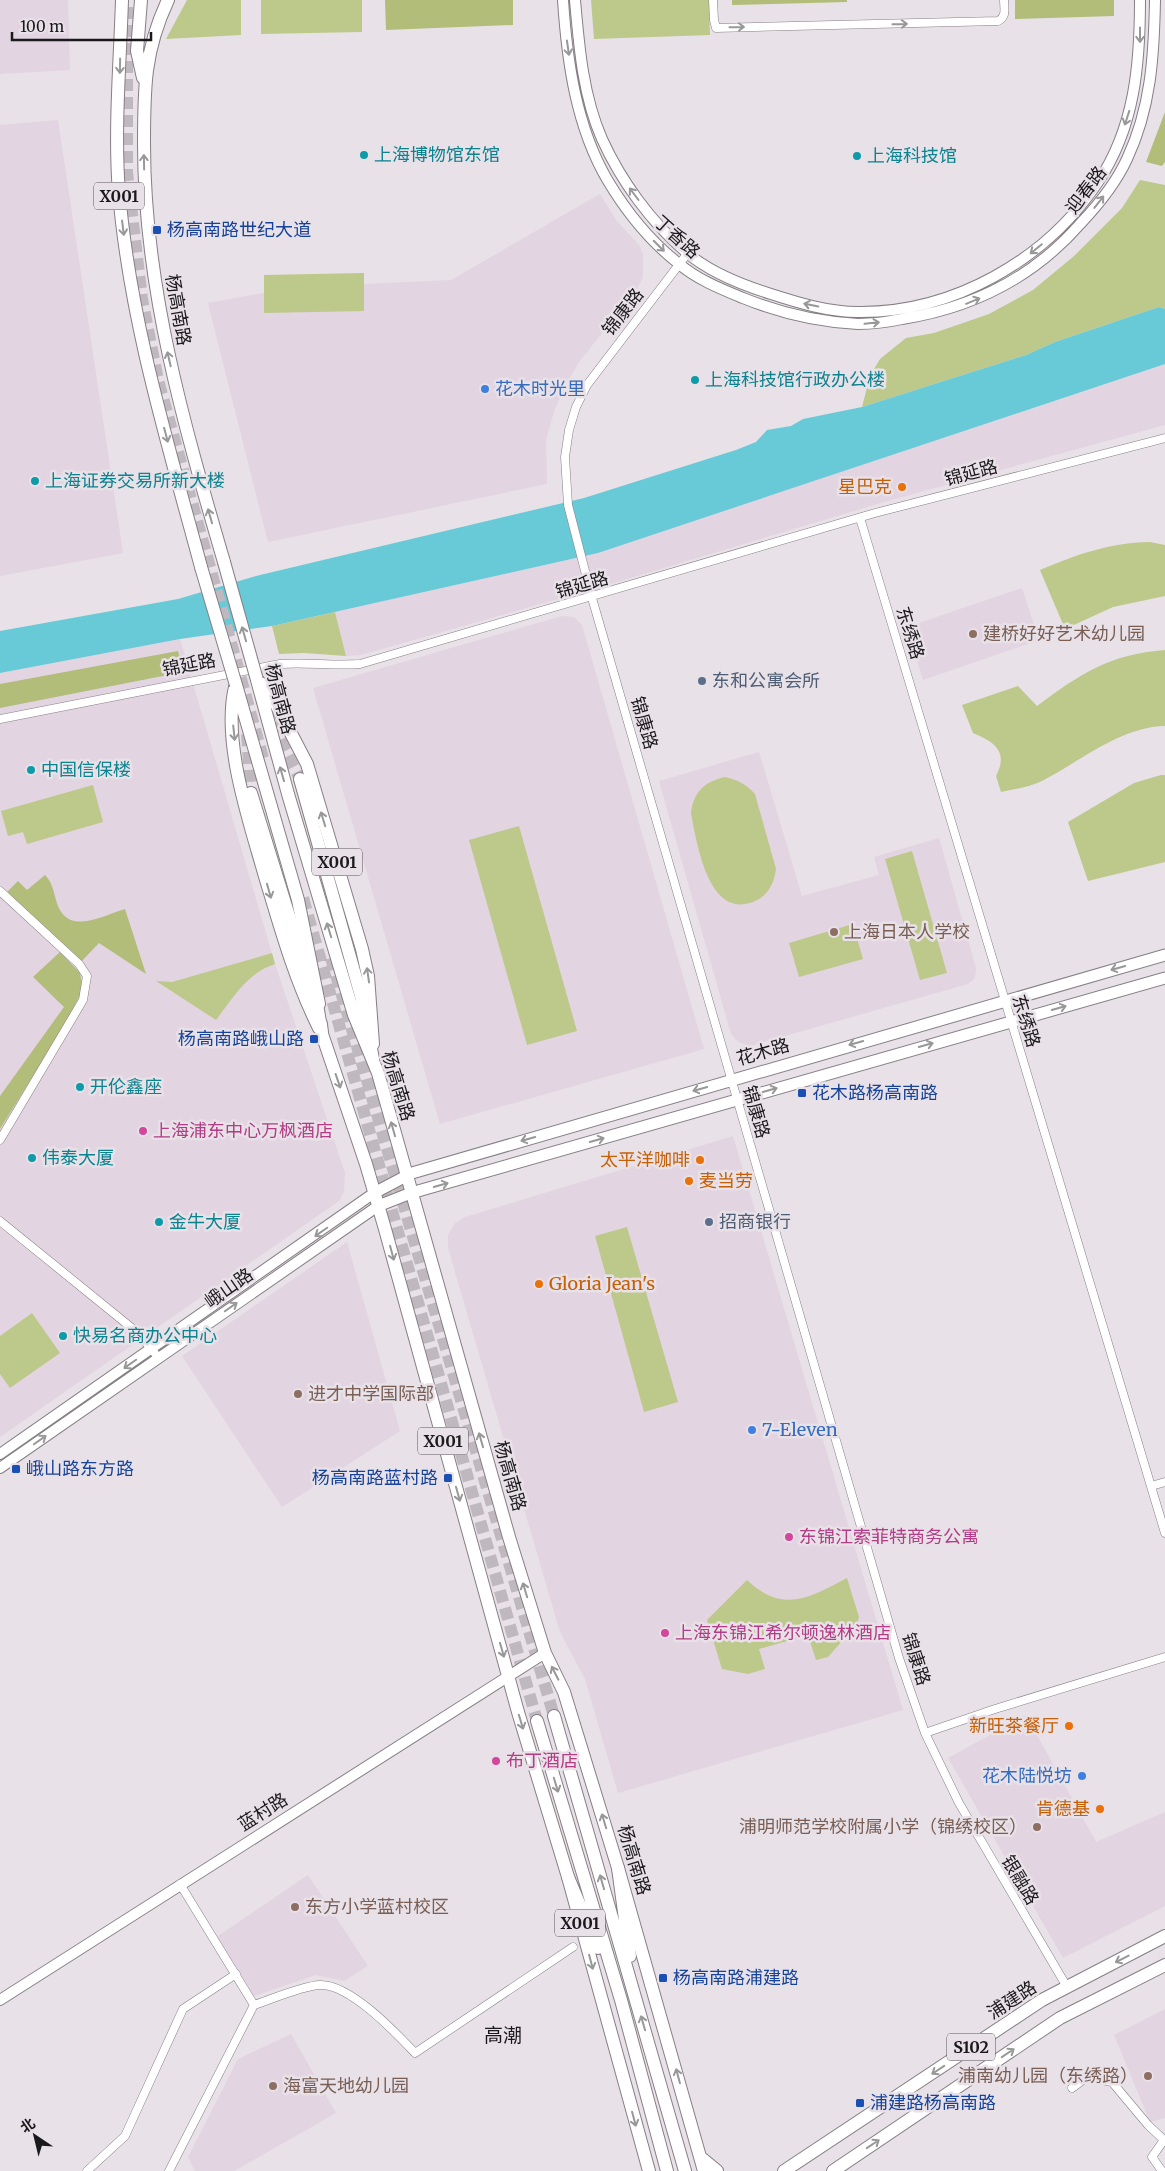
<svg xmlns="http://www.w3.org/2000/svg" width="1165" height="2171" viewBox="0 0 1165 2171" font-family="Merriweather,'Noto Sans SC',serif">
<rect width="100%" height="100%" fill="#e8e1e8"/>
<path fill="#e2d4e1" d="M 0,0 L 68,0 L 70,70 L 0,74 Z
M 58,120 L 123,553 L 0,576 L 0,125 Z
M 600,194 L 616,220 L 639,245 L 643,254 L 643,277 L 637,289 L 579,362 L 565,386 L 554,411 L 546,440 L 547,484 L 268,542 L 208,303 L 296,287 L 451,280 Z
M 1165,364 L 1165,425 L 884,502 L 587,591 L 361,655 L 346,656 L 335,612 L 598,553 Z
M 1022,588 L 1039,640 L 923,680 L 907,627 Z
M 562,616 L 574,617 L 582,625 L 704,1049 L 440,1124 L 313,688 Z
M 180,639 L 275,964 L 345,1173 L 344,1192 L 339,1201 L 0,1437 L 0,673 Z
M 759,752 L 802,896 L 879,875 L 874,857 L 939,838 L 976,968 L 975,978 L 968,984 L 750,1046 L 738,1042 L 731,1034 L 659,781 Z
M 733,1136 L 903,1710 L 618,1793 L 585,1679 L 560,1632 L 448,1248 L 448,1235 L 455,1223 L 465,1217 Z
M 347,1242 L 400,1431 L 282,1507 L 182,1356 Z
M 1026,1715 L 1096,1842 L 1165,1812 L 1165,1906 L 1063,1958 L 948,1758 Z
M 308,1875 L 368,1966 L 344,1981 L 316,1975 L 248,1998 L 215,1938 Z
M 1165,2009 L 1165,2118 L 1150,2122 L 1114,2035 Z
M 291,2034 L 336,2113 L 234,2171 L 195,2171 L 188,2157 L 238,2059 Z"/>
<path fill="#bdc98a" d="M 187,0 L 241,0 L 241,35 L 166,39 Z
M 261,0 L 362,0 L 362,32 L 261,34 Z
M 591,0 L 709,0 L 710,35 L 594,39 Z
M 1140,180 L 1165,185 L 1165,309 L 1159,307 L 1055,342 L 1026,355 L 862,407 L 870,376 L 880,359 L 906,338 L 934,333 L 989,314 L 1033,290 L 1074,256 L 1122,208 Z
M 364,273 L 364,311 L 264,313 L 264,275 Z
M 1150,542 L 1165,545 L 1165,596 L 1113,607 L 1065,629 L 1040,570 C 1079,554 1108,543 1150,542 Z
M 335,612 L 346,656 L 304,653 L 279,654 L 272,626 Z
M 1165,650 L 1165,726 C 1120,727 1081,761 1042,781 C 1030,787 1014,789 1001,792 L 996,776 C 1009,751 994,742 973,733 L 962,705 L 1018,686 L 1037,706 C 1080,674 1110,654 1165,650 Z
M 1161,775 L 1165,775 L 1165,862 L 1088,881 L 1068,822 L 1134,783 Z
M 725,777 C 738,780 746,784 755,794 L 776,869 C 774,884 768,896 753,902 C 708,919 697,843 691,814 C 693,792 704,782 725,777 Z
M 93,785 L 103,822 L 27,844 L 23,832 L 8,836 L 1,811 Z
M 519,826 L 577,1031 L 527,1045 L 469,840 Z
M 912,851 L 947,973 L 920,980 L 885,859 Z
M 853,924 L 863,959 L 799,977 L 789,943 Z
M 272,953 L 275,964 C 247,973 233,998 216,1020 L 156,981 L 172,982 Z
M 627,1227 L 678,1402 L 644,1412 L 595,1236 Z
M 32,1313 L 60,1353 L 10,1388 L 0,1374 L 0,1336 Z
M 847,1578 L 859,1617 L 857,1624 L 828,1657 L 816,1660 L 808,1635 L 759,1649 L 765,1669 L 748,1674 L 722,1669 L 707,1620 L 747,1580 C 783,1614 809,1598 847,1578 Z"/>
<path fill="#b1bd78" d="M 385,0 L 513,0 L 513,25 L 386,30 Z
M 732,0 L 847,0 L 847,2 L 732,5 Z
M 1015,0 L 1114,0 L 1114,16 L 1015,19 Z
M 1165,112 L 1165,162 L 1162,166 L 1146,162 Z
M 178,651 L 183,672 L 0,708 L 0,684 Z
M 45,875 C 52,882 53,890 56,900 C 66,937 99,917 125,909 L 146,974 L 99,943 L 79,964 L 4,895 L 18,881 L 27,890 Z
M 60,952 L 80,973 L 83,989 L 64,1026 L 0,1129 L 0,1096 L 64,1007 L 33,977 Z"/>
<path fill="#68c9d7" d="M 1159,307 L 1165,309 L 1165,364 L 598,553 L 272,626 L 180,639 L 0,673 L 0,631 L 178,599 L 256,576 L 584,498 L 736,450 L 756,442 L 767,430 L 791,426 L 803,419 L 862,407 L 1026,355 L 1055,342 Z"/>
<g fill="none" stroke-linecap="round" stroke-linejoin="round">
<path stroke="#bfb9bf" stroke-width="12" stroke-dasharray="12 6" stroke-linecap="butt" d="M 127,7 L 127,172 L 142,299 L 158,380 L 263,758
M 272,724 L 300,779
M 247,734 L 251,793
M 303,898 L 537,1721
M 331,958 L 554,1716"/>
<g stroke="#867f85" stroke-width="9">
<path id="minor" d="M 713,0 L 714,20 L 716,28 L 998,21 C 1007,17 1004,8 1004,0
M 687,254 L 587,385 L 576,407 L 569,430 L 565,457 L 568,505 L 592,598 L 899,1658 L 925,1733 L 995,1709 L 1165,1657
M 860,518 L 1165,1533
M 0,719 L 280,664 C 307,662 333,666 360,664 L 875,513 L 1165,438
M 0,891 L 79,964 L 87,976 L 83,1000 L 0,1140
M 0,1221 L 138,1333 L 158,1357
M 1151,1486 L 1165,1482
M 925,1733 L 959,1803 L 1067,1987
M 180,1884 L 254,2005
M 1072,2088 L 1087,2077 L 1112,2082 L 1148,2125 L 1164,2140 L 1152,2157 L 1162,2171
M 87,2171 L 125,2136 L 183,2009 L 236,1974
M 169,2171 L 254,2005 C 273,1999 301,1986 320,1985 C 350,1984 395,2032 415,2053 L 573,1947"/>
</g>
<g stroke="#867f85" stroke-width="12">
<path id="tertiary" d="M 563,0 C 567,61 576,127 608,181 C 626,211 650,241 678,263 C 696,279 721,289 743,298 C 780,313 819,322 858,324 C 872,324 888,322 902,319 C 972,308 1034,277 1081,223 C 1099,204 1116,183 1127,159 C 1151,108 1154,56 1155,0
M 575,0 C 579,46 583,96 602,139 C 621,181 651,222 686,252 C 709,272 742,285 771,294 C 799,303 828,312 858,312 C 953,313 1046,260 1098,182 C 1135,127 1140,64 1140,0
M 0,1454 L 374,1193
M 0,1468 L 378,1206
M 0,2000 L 545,1653"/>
</g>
<g stroke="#867f85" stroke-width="13">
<path id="secondary" d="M 374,1193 L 412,1173 L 1165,955
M 378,1206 L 411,1193 L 1165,978"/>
</g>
<g stroke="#867f85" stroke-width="14">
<path id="primary" d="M 122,0 C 120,64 114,130 119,193 C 130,321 168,444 201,567
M 141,0 L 137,51 L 143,78
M 168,0 C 144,51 144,89 144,144 C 144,288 184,425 224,562
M 257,680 L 288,794 L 354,1015 L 378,1073 L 509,1537 L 545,1653 L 564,1692 L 618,1868 L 704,2171
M 257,680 L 269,691 L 307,764 L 362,949 L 368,976 L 373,1044
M 236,685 L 298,900 L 319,1004
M 235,687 C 222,742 249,820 264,873 C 280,926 294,978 319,1028
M 321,1024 L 322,1034 L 366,1164 L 385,1229 L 518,1712 L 568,1877 L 649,2171
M 700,2157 L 717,2171
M 784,2171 L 1042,2000 L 1165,1936
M 833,2171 L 1060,2018 L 1165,1965"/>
</g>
<g stroke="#867f85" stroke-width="14">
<path id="trunk" d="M 300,779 L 361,996 L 373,1059
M 251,793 L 318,1010 L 322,1034
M 554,1716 L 685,2171
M 537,1721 L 621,2000 L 667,2171
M 618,1868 L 630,1956
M 568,1877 L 598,1948"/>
</g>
<use href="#minor" stroke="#fff" stroke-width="8"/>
<use href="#tertiary" stroke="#fff" stroke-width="10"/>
<use href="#secondary" stroke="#fff" stroke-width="11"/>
<use href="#primary" stroke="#fff" stroke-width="12"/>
<use href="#trunk" stroke="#fff" stroke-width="12"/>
<g stroke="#867f85" stroke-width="14" stroke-linecap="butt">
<path id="primary-bridge" d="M 224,562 L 257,680
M 201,567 L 236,685"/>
</g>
<use href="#primary-bridge" stroke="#fff" stroke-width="12"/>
</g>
<defs><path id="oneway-shaft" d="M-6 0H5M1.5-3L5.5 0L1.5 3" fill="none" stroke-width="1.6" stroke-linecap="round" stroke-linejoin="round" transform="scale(1.25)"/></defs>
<g stroke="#989898">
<use href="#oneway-shaft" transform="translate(900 24) rotate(-1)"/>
<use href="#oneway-shaft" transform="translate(737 27) rotate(-1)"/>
<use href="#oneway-shaft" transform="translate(1140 35) rotate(90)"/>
<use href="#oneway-shaft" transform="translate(568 48) rotate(82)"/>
<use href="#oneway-shaft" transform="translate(120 66) rotate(91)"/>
<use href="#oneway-shaft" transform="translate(1127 118) rotate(108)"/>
<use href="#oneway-shaft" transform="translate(144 162) rotate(-91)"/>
<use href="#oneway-shaft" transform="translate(634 194) rotate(-127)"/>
<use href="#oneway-shaft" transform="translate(1099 202) rotate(-52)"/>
<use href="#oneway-shaft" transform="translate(123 228) rotate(83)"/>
<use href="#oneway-shaft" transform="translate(659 246) rotate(45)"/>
<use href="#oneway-shaft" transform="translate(1036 249) rotate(141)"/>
<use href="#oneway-shaft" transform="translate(973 301) rotate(-22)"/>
<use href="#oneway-shaft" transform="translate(811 305) rotate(-168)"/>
<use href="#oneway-shaft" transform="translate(872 323) rotate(-6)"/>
<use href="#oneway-shaft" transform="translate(169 359) rotate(-103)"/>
<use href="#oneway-shaft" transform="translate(166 435) rotate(75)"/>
<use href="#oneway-shaft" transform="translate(210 516) rotate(-106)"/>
<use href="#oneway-shaft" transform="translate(244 634) rotate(-106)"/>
<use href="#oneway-shaft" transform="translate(234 733) rotate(84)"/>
<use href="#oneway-shaft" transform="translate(282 774) rotate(-106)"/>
<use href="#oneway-shaft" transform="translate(323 819) rotate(-107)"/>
<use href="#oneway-shaft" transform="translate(269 891) rotate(74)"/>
<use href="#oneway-shaft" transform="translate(329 930) rotate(-107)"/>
<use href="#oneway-shaft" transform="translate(1118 968) rotate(164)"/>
<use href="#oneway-shaft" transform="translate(368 975) rotate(-98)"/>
<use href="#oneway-shaft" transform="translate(1059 1008) rotate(-16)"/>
<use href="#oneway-shaft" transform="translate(856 1043) rotate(164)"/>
<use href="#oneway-shaft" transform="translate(926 1045) rotate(-16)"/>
<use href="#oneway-shaft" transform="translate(338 1081) rotate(71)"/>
<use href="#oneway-shaft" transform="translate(700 1089) rotate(164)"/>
<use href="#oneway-shaft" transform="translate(770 1090) rotate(-16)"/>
<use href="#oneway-shaft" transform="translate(393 1129) rotate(-106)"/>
<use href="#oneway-shaft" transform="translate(528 1139) rotate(164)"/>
<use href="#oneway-shaft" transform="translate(597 1140) rotate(-16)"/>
<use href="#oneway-shaft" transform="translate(441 1185) rotate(-16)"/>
<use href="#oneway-shaft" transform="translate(321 1232) rotate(145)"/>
<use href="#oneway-shaft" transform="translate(392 1253) rotate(75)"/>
<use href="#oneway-shaft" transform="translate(231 1307) rotate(-35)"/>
<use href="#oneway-shaft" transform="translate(130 1364) rotate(145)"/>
<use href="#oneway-shaft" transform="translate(40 1440) rotate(-35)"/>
<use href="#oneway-shaft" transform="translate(481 1440) rotate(-106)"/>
<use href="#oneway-shaft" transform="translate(458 1494) rotate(74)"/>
<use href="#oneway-shaft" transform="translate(525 1590) rotate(-107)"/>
<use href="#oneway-shaft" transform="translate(502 1650) rotate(74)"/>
<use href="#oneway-shaft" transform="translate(555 1673) rotate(-117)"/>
<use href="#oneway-shaft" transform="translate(521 1722) rotate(73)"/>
<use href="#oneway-shaft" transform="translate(556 1785) rotate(73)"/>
<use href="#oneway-shaft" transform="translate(604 1821) rotate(-107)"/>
<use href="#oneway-shaft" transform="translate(602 1882) rotate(-106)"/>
<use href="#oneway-shaft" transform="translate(1122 1959) rotate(153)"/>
<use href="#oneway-shaft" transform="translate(591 1962) rotate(75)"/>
<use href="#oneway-shaft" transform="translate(643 2023) rotate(-106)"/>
<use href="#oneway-shaft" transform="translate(1008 2053) rotate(-34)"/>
<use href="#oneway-shaft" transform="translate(938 2070) rotate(146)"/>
<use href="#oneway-shaft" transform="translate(678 2076) rotate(-105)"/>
<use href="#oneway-shaft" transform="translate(634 2119) rotate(75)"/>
<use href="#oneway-shaft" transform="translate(873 2144) rotate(-34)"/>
</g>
<g fill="#0f9aa8" stroke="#e8e1e8" stroke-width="2">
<circle cx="364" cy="155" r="5"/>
<circle cx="857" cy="156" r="5"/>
<circle cx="695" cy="380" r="5"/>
<circle cx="35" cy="481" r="5"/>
<circle cx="31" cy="770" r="5"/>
<circle cx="80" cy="1087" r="5"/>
<circle cx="32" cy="1158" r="5"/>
<circle cx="159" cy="1222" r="5"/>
<circle cx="63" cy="1336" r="5"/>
</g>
<g fill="#1a4fb4" stroke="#e8e1e8" stroke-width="2">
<rect x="152" y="225" width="10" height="10" rx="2.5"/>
<rect x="309" y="1034" width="10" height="10" rx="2.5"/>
<rect x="797" y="1088" width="10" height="10" rx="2.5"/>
<rect x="11" y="1464" width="10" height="10" rx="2.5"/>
<rect x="443" y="1473" width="10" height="10" rx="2.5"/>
<rect x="658" y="1973" width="10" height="10" rx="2.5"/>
<rect x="855" y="2098" width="10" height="10" rx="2.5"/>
</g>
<g fill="#3f7fe0" stroke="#e8e1e8" stroke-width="2">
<circle cx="485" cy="389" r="5"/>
<circle cx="752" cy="1430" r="5"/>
<circle cx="1082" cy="1776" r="5"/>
</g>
<g fill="#e8710a" stroke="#e8e1e8" stroke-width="2">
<circle cx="902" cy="487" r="5"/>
<circle cx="700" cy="1160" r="5"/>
<circle cx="689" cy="1181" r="5"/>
<circle cx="539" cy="1284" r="5"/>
<circle cx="1069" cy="1726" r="5"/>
<circle cx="1100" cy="1809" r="5"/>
</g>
<g fill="#8d6e63" stroke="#e8e1e8" stroke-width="2">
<circle cx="973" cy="634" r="5"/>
<circle cx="834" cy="932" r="5"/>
<circle cx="298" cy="1394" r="5"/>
<circle cx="1037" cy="1827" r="5"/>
<circle cx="295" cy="1907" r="5"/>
<circle cx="1148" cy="2076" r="5"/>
<circle cx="273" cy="2086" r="5"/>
</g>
<g fill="#5c6f8a" stroke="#e8e1e8" stroke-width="2">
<circle cx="702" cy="681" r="5"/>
<circle cx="709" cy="1222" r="5"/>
</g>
<g fill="#d1479c" stroke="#e8e1e8" stroke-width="2">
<circle cx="143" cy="1131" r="5"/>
<circle cx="789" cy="1537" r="5"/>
<circle cx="665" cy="1633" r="5"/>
<circle cx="496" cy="1761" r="5"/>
</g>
<g text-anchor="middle" stroke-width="5" stroke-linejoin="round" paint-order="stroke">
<g fill="#e8e1e8" stroke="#585558" stroke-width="1">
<rect x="94" y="182.5" width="50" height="27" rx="4"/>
<rect x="312" y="848.5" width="50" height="27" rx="4"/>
<rect x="418" y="1427.5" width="50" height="27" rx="4"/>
<rect x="555" y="1909.5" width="50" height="27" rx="4"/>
<rect x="947" y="2033.5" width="48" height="27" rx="4"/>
</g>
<g font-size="16" font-weight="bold" fill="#1b191b">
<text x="119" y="202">X001</text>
<text x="337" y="868">X001</text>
<text x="443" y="1447">X001</text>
<text x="580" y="1929">X001</text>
<text x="971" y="2053">S102</text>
</g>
<g font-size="18" fill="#0d838f" stroke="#e8e1e8" text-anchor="start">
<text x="374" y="161">上海博物馆东馆</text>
<text x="867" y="162">上海科技馆</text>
<text x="705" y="386">上海科技馆行政办公楼</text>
<text x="45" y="487">上海证券交易所新大楼</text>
<text x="41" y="776">中国信保楼</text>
<text x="90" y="1093">开伦鑫座</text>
<text x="42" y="1164">伟泰大厦</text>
<text x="169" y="1228">金牛大厦</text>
<text x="73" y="1342">快易名商办公中心</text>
</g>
<g font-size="18" fill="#1b191b" stroke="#e8e1e8">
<text transform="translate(1086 190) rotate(-53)" y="6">迎春路</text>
<text transform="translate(677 237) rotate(42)" y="6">丁香路</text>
<text transform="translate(178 310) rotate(80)" y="6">杨高南路</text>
<text transform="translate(623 312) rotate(-52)" y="6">锦康路</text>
<text transform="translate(971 473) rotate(-15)" y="6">锦延路</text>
<text transform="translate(582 585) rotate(-16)" y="6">锦延路</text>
<text transform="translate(910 633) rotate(73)" y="6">东绣路</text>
<text transform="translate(189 665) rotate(-11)" y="6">锦延路</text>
<text transform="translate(280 699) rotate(75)" y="6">杨高南路</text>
<text transform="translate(644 723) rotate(74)" y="6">锦康路</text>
<text transform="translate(1026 1021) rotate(73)" y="6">东绣路</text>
<text transform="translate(763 1052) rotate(-16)" y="6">花木路</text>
<text transform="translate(398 1086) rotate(73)" y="6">杨高南路</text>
<text transform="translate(756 1112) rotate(74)" y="6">锦康路</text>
<text transform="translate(229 1288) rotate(-35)" y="6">峨山路</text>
<text transform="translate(510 1476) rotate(74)" y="6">杨高南路</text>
<text transform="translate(916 1659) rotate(72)" y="6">锦康路</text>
<text transform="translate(263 1812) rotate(-32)" y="6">蓝村路</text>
<text transform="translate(634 1860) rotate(73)" y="6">杨高南路</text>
<text transform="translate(1020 1880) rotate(59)" y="6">银融路</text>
<text transform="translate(1012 2000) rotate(-33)" y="6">浦建路</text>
</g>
<g font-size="18" fill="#164399" stroke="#e8e1e8" text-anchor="start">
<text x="167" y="236">杨高南路世纪大道</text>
<text x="304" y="1045" text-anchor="end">杨高南路峨山路</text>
<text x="812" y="1099">花木路杨高南路</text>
<text x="26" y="1475">峨山路东方路</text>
<text x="438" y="1484" text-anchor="end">杨高南路蓝村路</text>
<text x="673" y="1984">杨高南路浦建路</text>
<text x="870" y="2109">浦建路杨高南路</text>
</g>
<g font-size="18" fill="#366cbe" stroke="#e8e1e8" text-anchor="start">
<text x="495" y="395">花木时光里</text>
<text x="762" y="1436">7-Eleven</text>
<text x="1072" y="1782" text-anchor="end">花木陆悦坊</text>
</g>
<g font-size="18" fill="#c56008" stroke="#e8e1e8" text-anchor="end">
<text x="892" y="493">星巴克</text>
<text x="690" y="1166">太平洋咖啡</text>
<text x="699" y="1187" text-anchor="start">麦当劳</text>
<text x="549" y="1290" text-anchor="start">Gloria Jean's</text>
<text x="1059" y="1732">新旺茶餐厅</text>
<text x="1090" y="1815">肯德基</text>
</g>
<g font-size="18" fill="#785e54" stroke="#e8e1e8" text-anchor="start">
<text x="983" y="640">建桥好好艺术幼儿园</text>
<text x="844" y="938">上海日本人学校</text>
<text x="308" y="1400">进才中学国际部</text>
<text x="1027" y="1833" text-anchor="end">浦明师范学校附属小学（锦绣校区）</text>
<text x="305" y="1913">东方小学蓝村校区</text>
<text x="1138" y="2082" text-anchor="end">浦南幼儿园（东绣路）</text>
<text x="283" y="2092">海富天地幼儿园</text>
</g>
<g font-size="18" fill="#4e5e75" stroke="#e8e1e8" text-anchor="start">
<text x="712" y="687">东和公寓会所</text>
<text x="719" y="1228">招商银行</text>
</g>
<g font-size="18" fill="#b23c85" stroke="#e8e1e8" text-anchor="start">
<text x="153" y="1137">上海浦东中心万枫酒店</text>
<text x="799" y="1543">东锦江索菲特商务公寓</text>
<text x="675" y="1639">上海东锦江希尔顿逸林酒店</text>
<text x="506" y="1767">布丁酒店</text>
</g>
<g font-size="19" fill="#1b191b" stroke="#e8e1e8">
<text x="503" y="2042">高潮</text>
</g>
</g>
<g transform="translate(35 2136) rotate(325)" stroke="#e8e1e8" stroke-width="4" paint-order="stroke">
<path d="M0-4L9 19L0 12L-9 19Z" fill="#1b191b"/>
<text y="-8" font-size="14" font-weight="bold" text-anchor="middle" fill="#1b191b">北</text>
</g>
<path d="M12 32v8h139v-8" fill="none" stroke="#1b191b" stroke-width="2.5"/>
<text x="20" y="32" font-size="15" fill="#1b191b" stroke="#e8e1e8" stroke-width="4" paint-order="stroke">100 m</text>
</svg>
